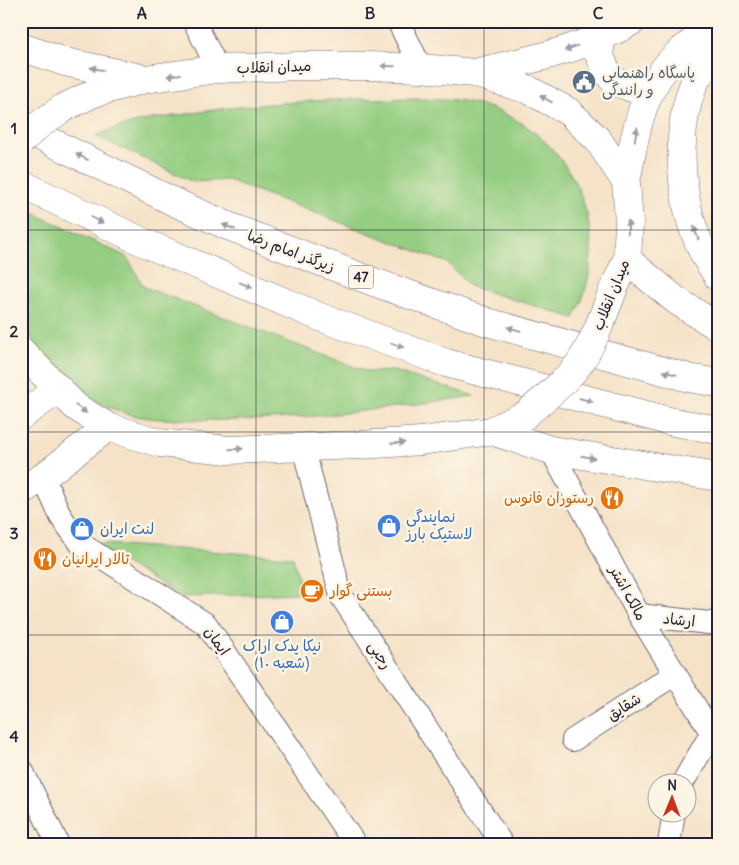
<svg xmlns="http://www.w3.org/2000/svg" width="739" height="865" viewBox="0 0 739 865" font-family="Delius,'Playpen Sans Arabic',sans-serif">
<rect width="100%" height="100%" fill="#fcf5e5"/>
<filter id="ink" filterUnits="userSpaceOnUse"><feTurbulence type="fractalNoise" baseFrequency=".02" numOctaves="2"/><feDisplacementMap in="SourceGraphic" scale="10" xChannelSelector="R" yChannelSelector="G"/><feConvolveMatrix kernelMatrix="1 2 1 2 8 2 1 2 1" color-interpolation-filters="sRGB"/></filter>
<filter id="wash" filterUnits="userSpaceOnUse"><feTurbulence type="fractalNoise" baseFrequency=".0096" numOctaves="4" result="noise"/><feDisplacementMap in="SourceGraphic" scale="20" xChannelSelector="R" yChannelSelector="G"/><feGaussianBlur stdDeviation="1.12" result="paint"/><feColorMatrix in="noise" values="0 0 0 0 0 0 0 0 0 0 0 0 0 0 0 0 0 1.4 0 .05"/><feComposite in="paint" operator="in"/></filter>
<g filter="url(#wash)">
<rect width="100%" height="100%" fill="#f5e2c7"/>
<path fill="#95ce82" stroke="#5c785e" d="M 359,99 C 394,99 444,95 477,104 C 571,128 619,232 574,318 L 469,286 L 448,263 L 228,180 L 193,182 L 96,136 C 123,123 151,119 180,115 C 240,105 299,101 359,99 Z
M 27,210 L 127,257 L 144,287 L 368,372 L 394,371 L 474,396 C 383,409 296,422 204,420 C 179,419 152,421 128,414 C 80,400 33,362 22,311 C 20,303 21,293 21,285 C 21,266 19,246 21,228 C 22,222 25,216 27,210 Z
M 93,543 L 293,557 L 302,593 L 181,597 Z"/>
</g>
<g filter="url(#ink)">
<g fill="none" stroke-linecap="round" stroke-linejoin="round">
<g stroke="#6c656c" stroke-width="24">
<path id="street" d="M 194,21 L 218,69
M 398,21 L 421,68
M 303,446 L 341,596 L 502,844
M 551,450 L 639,615 L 711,732
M 43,477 L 61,517 L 81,544 L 206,624 L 355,844
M 639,615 L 718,624
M 573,740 L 675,674
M 21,768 L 58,844
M 683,782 L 718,722
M 669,844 L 674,812"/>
</g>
<g stroke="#6c656c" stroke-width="29">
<path id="secondary" d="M 602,36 L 599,54 L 606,70 L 614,81 L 632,88 L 650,89
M 21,47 L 65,62 L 141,78
M 718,48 C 709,60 699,72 693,86 C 674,135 680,204 702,250 C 706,259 713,268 718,277
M 475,73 C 527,60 584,50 632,21
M 63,108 L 94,93 L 145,79 L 218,69 L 298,66 L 368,66 L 421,68 L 474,73 L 529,90 L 569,112 L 598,140 L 626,182 L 629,223 L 627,260 L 613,290
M 626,182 C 636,132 640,88 680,52 C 692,42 705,33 718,24
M 627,260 L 677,301 L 718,327
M 21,351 L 76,407 L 108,427 L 160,443 L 229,450 L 361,445 L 421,441 L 491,431 L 525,415
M 21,416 L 59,389
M 491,431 L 551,450 L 718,477
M 21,491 L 43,477 L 108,427"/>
</g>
<g stroke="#6c656c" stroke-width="29">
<path id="highway" d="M 21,127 L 172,201 L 228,226 L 371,281 L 487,322 L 689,378 L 718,383
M 21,184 L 145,243 L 320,317 L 446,363 L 669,421 L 718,430"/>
</g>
<use href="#street" stroke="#fff" stroke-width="22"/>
<use href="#secondary" stroke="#fff" stroke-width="28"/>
<use href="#highway" stroke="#fff" stroke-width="28"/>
<g stroke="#6c656c" stroke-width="29" stroke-linecap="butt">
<path id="secondary-bridge" d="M 21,141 L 39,125 L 63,108
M 525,415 C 543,400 568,380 581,361 C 595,339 604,314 613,290"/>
</g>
<use href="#secondary-bridge" stroke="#fff" stroke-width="28"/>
</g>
<defs><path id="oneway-solid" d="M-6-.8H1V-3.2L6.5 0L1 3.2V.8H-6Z" transform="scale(1.25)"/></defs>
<g fill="#9c9ca7">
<use href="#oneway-solid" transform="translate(571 48) rotate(159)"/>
<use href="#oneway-solid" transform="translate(388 66) rotate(-178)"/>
<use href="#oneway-solid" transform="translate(97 69) rotate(-168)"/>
<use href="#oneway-solid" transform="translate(174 75) rotate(172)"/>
<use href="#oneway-solid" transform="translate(546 99) rotate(-151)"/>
<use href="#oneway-solid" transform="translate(636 134) rotate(-79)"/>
<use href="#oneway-solid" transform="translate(82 157) rotate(-154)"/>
<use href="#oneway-solid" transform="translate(97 220) rotate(25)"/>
<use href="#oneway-solid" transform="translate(229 227) rotate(-158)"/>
<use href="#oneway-solid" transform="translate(628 227) rotate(-89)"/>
<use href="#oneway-solid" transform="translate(696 233) rotate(-110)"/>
<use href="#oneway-solid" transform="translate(246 285) rotate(23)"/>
<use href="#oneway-solid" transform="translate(514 329) rotate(-164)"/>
<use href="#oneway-solid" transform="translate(397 345) rotate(20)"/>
<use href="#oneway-solid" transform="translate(670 373) rotate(-164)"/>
<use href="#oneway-solid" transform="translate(586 400) rotate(15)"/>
<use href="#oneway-solid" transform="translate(81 409) rotate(35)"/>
<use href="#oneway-solid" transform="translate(398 443) rotate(-4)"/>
<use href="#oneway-solid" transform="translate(236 449) rotate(-1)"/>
<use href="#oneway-solid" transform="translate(588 457) rotate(10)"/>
</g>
</g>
<path fill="none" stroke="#22223b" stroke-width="1" stroke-opacity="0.55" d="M 256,21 L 256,844M 484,21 L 484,844M 21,230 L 718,230M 21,432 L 718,432M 21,635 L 718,635"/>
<defs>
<g id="civic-disc" transform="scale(1.25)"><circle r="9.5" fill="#5c6f8a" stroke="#fcf5e5"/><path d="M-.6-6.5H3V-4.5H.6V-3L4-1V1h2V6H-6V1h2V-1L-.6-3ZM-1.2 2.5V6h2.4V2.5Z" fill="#fff"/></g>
<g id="restaurant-disc" transform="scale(1.25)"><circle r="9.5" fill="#e8710a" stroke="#fcf5e5"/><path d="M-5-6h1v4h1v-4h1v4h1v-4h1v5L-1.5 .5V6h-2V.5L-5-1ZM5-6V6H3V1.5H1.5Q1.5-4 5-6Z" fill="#fff"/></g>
<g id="shop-disc" transform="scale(1.25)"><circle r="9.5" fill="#3f7fe0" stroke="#fcf5e5"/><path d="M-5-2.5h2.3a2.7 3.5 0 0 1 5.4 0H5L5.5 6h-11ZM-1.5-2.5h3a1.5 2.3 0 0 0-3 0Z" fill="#fff"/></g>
<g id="cafe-disc" transform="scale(1.25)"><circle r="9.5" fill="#e8710a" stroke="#fcf5e5"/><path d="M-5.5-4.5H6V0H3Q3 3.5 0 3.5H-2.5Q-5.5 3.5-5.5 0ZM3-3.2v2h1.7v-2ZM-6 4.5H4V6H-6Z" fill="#fff"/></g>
</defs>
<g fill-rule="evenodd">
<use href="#civic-disc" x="584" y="82"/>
<use href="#restaurant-disc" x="612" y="498"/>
<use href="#shop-disc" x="389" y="526"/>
<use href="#shop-disc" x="82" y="529"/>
<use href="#restaurant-disc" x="45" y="559"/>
<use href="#cafe-disc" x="312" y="591"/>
<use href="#shop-disc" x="282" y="622"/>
</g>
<g text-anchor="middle" stroke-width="5" stroke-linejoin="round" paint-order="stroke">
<rect fill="#fcf5e5" stroke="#63616e" stroke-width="1" x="348.5" y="265.5" width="25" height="23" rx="4"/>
<g font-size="14" font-weight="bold" fill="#22223b">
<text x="361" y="282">47</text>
</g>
<g font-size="15" fill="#22223b" stroke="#fcf5e5">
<text transform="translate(274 67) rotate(-2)" y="5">میدان انقلاب</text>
<text transform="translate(291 251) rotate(21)" y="5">زیرگذر امام رضا</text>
<text transform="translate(611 295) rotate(-68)" y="5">میدان انقلاب</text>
<text transform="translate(628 593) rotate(61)" y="5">مالک اشتر</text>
<text transform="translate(679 620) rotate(6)" y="5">ارشاد</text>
<text transform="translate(217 641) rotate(54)" y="5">ایمان</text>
<text transform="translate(380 655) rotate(57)" y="5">رجبی</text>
<text transform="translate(624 707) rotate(-33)" y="5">شقایق</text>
</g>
<g font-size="15" fill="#4e5e75" stroke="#fcf5e5" text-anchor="start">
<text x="602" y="78">پاسگاه راهنمایی<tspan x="602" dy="17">و رانندگی</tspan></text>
</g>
<g font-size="15" fill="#c56008" stroke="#fcf5e5" text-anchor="start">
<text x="594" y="503" text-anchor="end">رستوران فانوس</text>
<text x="62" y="564">تالار ایرانیان</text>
<text x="330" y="596">بستنی گوار</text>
</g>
<g font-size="15" fill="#366cbe" stroke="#fcf5e5" text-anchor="start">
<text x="406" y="522">نمایندگی<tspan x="406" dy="17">لاستیک بارز</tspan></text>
<text x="100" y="534">لنت ایران</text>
<text x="282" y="651" text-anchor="middle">نیکا یدک اراک<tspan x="282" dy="17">(شعبه ۱۰)</tspan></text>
</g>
</g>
<rect width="739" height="865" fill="none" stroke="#fcf5e5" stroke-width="55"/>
<g transform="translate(672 798) rotate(1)"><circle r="24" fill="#fcf5e5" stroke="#a5a1a1"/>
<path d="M0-4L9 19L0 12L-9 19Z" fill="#c8321e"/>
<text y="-8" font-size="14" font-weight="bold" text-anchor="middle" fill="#22223b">N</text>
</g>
<rect x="28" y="28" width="684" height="810" fill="none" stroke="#22223b" stroke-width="2"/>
<g font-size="16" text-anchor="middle" font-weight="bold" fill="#22223b">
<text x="142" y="19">A</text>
<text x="370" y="19">B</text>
<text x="598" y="19">C</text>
<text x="14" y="134">1</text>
<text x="14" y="337">2</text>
<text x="14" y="539">3</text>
<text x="14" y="742">4</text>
</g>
</svg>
